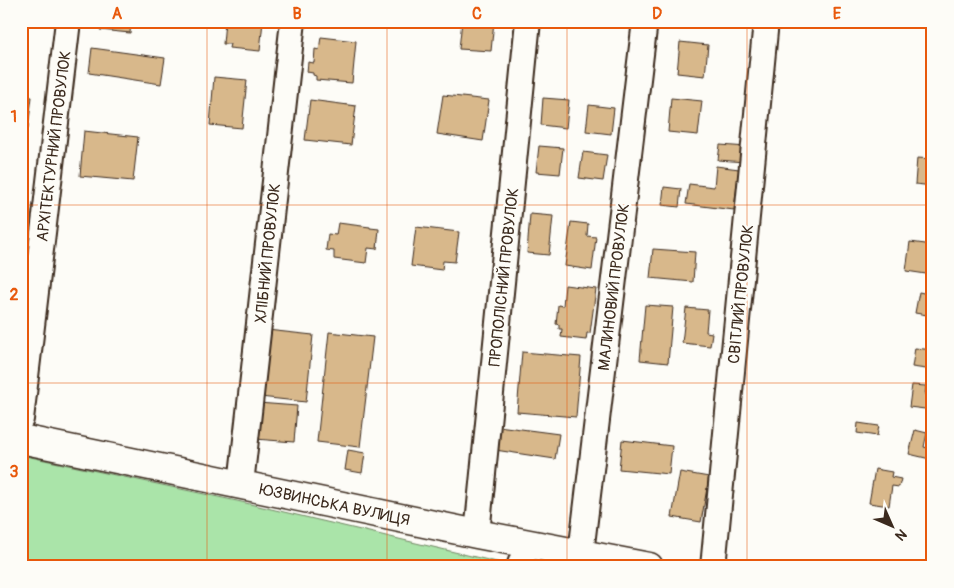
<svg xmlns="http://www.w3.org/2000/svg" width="954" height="588" viewBox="0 0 954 588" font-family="Pangolin,sans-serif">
<rect width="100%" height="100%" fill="#fdfcf7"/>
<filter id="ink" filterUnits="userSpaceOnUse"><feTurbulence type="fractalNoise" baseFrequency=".02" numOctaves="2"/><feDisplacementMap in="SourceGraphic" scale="10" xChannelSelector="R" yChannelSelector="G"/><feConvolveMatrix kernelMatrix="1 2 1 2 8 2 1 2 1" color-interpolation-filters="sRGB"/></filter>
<g filter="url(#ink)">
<path fill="#aae4a9" stroke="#728764" d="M 21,455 L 237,501 L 518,567 L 21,567 Z"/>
<path fill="#d8b88b" stroke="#3b2a1e" d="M 102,21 L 131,21 L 130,33 L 100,30 Z
M 225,21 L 263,21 L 260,51 L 229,48 L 230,44 L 223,44 Z
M 462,21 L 494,21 L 491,51 L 459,49 Z
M 321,37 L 356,41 L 352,83 L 316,80 L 316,76 L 313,75 L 313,73 L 307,72 L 308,62 L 314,63 L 315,49 L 319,50 Z
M 680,42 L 708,45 L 705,76 L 677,73 Z
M 92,48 L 165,58 L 161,84 L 89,73 Z
M 214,77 L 247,80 L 242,128 L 210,125 Z
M 443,95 L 489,100 L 483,141 L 437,134 Z
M 21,96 L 32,97 L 28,128 L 21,127 Z
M 543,98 L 569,100 L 566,128 L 541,125 Z
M 671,98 L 702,101 L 698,135 L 668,132 Z
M 310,100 L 356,106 L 351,145 L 305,140 Z
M 589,105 L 614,108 L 611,134 L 586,131 Z
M 84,131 L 138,137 L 133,181 L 80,176 Z
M 720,145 L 747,147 L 745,162 L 718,160 Z
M 539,146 L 563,148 L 560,174 L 536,172 Z
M 583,152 L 607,155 L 603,181 L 579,178 Z
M 917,158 L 933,159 L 933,186 L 915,184 Z
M 716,166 L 739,169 L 734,210 L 686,204 L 689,184 L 714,187 Z
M 664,187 L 681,189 L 679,207 L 662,205 Z
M 530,214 L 553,216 L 549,255 L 527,253 Z
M 571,222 L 588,224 L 587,236 L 596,237 L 592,270 L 565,266 Z
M 338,223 L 370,227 L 370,228 L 379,229 L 377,249 L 368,248 L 366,263 L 334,259 L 334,251 L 326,250 L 328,234 L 336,235 Z
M 416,227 L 459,232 L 455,262 L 443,261 L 442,270 L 411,266 Z
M 910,242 L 933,245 L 933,275 L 906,271 Z
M 653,249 L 695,252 L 693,282 L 650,278 Z
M 565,285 L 596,289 L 590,333 L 587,333 L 586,340 L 561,337 L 562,329 L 559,329 L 559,325 L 556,324 L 558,305 L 563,306 Z
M 919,292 L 933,295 L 933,316 L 915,313 Z
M 645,305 L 673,307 L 668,363 L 640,360 Z
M 686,308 L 708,310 L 706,332 L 712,333 L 710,346 L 682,343 Z
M 267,330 L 313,335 L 306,402 L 260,397 Z
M 329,332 L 373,337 L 360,447 L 317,442 Z
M 915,348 L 933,350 L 933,370 L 912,367 Z
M 522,352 L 581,357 L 576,417 L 517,412 Z
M 912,385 L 926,386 L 925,395 L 933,396 L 933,410 L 909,407 Z
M 258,403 L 297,406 L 294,442 L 255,439 Z
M 858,423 L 879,426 L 877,436 L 857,433 Z
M 498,426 L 559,434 L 555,459 L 495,450 Z
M 915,430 L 927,433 L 924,447 L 932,449 L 930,459 L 909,454 Z
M 622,440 L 672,446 L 669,474 L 619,469 Z
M 348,450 L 365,453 L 362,473 L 345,470 Z
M 875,469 L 892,472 L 891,477 L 901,479 L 899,487 L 892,486 L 889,506 L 869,503 Z
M 680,472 L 709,477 L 701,522 L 672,517 Z"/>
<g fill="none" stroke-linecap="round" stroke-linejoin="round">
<g stroke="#3b2a1e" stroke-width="28">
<path id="street" d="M 21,419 L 68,21
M 241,484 L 293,21
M 477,534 L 528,21
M 581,553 L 645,21
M 519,567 L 528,543
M 713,567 L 766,21"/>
</g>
<g stroke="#3b2a1e" stroke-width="31">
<path id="secondary" d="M 21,439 L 477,534 L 649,567"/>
</g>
<use href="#street" stroke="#fdfcf7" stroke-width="24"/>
<use href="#secondary" stroke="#fdfcf7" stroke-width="28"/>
</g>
</g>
<path fill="none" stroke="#e8590c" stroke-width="1" stroke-opacity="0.55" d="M 207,21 L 207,567M 387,21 L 387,567M 567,21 L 567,567M 747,21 L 747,567M 21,205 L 933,205M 21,383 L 933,383"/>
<g text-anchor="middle" stroke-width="5" stroke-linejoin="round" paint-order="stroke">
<g font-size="16" fill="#3b2a1e" stroke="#fdfcf7">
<text transform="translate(53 146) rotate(-83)" y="6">АРХІТЕКТУРНИЙ ПРОВУЛОК</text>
<text transform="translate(267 253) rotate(-84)" y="6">ХЛІБНИЙ ПРОВУЛОК</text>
<text transform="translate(503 277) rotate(-84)" y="6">ПРОПОЛІСНИЙ ПРОВУЛОК</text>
<text transform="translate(613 287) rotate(-83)" y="6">МАЛИНОВИЙ ПРОВУЛОК</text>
<text transform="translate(740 294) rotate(-84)" y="6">СВІТЛИЙ ПРОВУЛОК</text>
<text transform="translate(335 504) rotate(12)" y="6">ЮЗВИНСЬКА ВУЛИЦЯ</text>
</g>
</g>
<rect width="954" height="588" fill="none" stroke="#fdfcf7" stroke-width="55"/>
<g transform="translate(892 526) rotate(135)" stroke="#fdfcf7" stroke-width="4" paint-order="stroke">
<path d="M0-4L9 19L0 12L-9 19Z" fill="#3b2a1e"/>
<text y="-8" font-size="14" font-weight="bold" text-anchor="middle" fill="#3b2a1e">N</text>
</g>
<rect x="28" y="28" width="898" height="532" fill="none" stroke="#e8590c" stroke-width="2"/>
<g font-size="16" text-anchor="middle" font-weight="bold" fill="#e8590c">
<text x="117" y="19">A</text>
<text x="297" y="19">B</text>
<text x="477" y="19">C</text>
<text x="657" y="19">D</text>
<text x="837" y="19">E</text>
<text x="14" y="122">1</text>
<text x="14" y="300">2</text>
<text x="14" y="477">3</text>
</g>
</svg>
